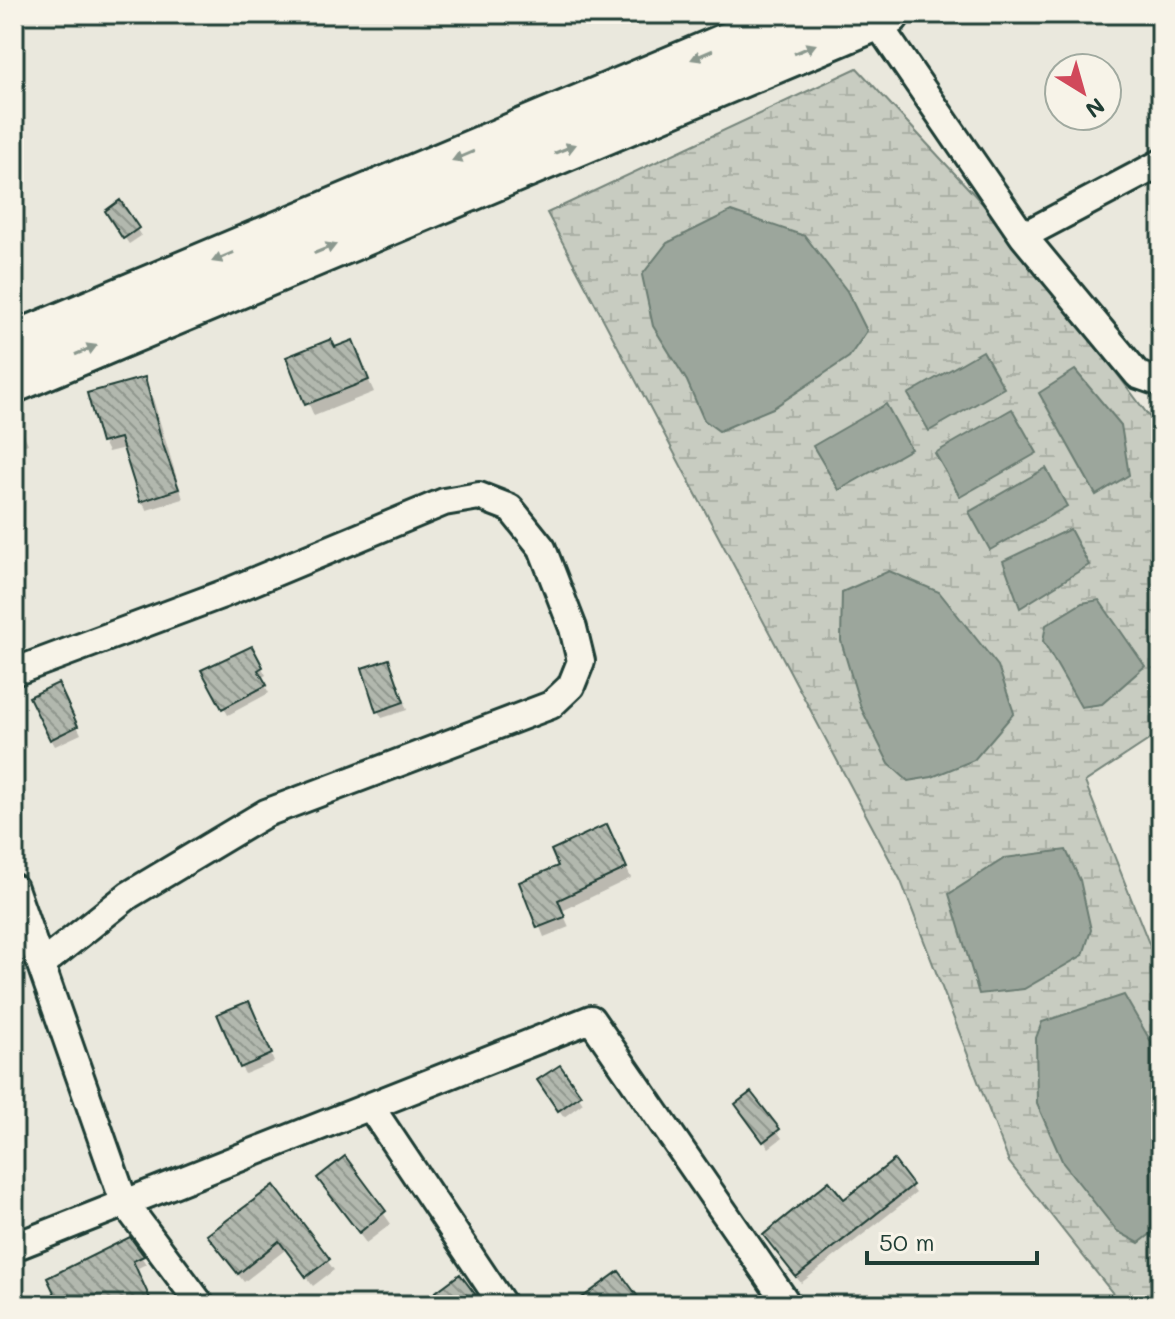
<svg xmlns="http://www.w3.org/2000/svg" width="1175" height="1319" viewBox="0 0 1175 1319" font-family="Mali,sans-serif">
<defs>
<pattern id="wetland-marsh" width="20" height="14" patternUnits="userSpaceOnUse" patternTransform="scale(2)"><rect width="20" height="14" fill="#c8ccc1"/><path d="M1 5h8M5 5V1M11 12h8M15 12V8" fill="none" stroke="#abb0a6"/></pattern>
<pattern id="building-back-hatch" width="6" height="6" patternUnits="userSpaceOnUse" patternTransform="scale(2)"><rect width="6" height="6" fill="#b2b8ae"/><path d="M-1 5l2 2M0 0l6 6M5-1l2 2" fill="none" stroke="#90978e"/></pattern>
</defs>
<rect width="100%" height="100%" fill="#eae8dd"/>
<filter id="ink" filterUnits="userSpaceOnUse"><feTurbulence type="fractalNoise" baseFrequency=".0125" numOctaves="2"/><feDisplacementMap in="SourceGraphic" scale="16" xChannelSelector="R" yChannelSelector="G"/><feConvolveMatrix kernelMatrix="1 2 1 2 8 2 1 2 1" color-interpolation-filters="sRGB"/></filter>
<g filter="url(#ink)">
<path fill="url(#wetland-marsh)" stroke="#74847a" stroke-width="2" d="M 857,68 L 1018,242 L 1157,427 L 1161,444 L 1161,732 L 1085,782 L 1161,974 L 1161,1305 L 1122,1305 L 1009,1162 L 901,881 L 547,213 Z"/>
<path fill="#9ca69c" stroke="#6a7c72" stroke-width="2" d="M 731,211 L 805,236 L 847,291 L 867,331 L 849,357 L 773,408 L 719,431 L 704,420 L 687,381 L 653,326 L 642,275 L 667,243 Z
M 983,351 L 1004,388 L 929,431 L 908,394 Z
M 1075,370 L 1121,425 L 1129,475 L 1096,495 L 1039,393 Z
M 886,404 L 911,449 L 839,490 L 813,446 Z
M 1012,409 L 1037,453 L 960,497 L 935,453 Z
M 1046,468 L 1067,506 L 990,550 L 969,512 Z
M 1070,529 L 1089,565 L 1020,608 L 1003,561 Z
M 889,571 L 939,592 L 998,666 L 1014,713 L 974,760 L 932,777 L 908,781 L 889,764 L 861,708 L 841,641 L 842,592 Z
M 1099,600 L 1145,666 L 1102,704 L 1081,707 L 1043,641 L 1046,625 L 1082,603 Z
M 1066,850 L 1080,880 L 1091,930 L 1083,955 L 1024,989 L 979,994 L 949,894 L 1005,858 Z
M 1124,995 L 1161,1059 L 1161,1226 L 1139,1243 L 1117,1231 L 1063,1163 L 1037,1104 L 1036,1038 L 1042,1022 Z"/>
<path fill="#0003" d="M 120,203 L 141,236 L 129,244 L 111,218 Z
M 352,343 L 374,392 L 314,416 L 289,358 L 335,349 Z
M 144,379 L 150,389 L 183,499 L 147,510 L 141,501 L 125,448 L 108,452 L 103,442 Z
M 18,420 L 28,444 L 14,449 L 14,422 Z
M 251,649 L 266,675 L 261,678 L 269,693 L 228,715 L 204,671 Z
M 388,662 L 407,710 L 382,718 L 378,711 Z
M 61,693 L 81,734 L 55,746 L 51,739 Z
M 612,837 L 631,878 L 562,911 L 569,927 L 544,937 L 522,883 L 561,867 Z
M 252,1010 L 274,1062 L 245,1074 L 241,1067 Z
M 559,1067 L 583,1103 L 564,1117 L 544,1088 Z
M 751,1095 L 782,1138 L 769,1148 L 742,1112 Z
M 345,1159 L 391,1224 L 366,1243 L 326,1189 Z
M 893,1163 L 916,1193 L 801,1283 L 769,1243 L 844,1202 Z
M 273,1188 L 334,1270 L 313,1286 L 285,1250 L 244,1282 L 215,1245 Z
M 130,1240 L 146,1264 L 136,1269 L 152,1305 L 92,1305 Z"/>
<path fill="url(#building-back-hatch)" stroke="#1f3d34" stroke-width="2" d="M 120,200 L 139,228 L 123,239 L 105,211 Z
M 331,339 L 335,347 L 353,340 L 369,380 L 305,405 L 286,357 Z
M 145,377 L 162,442 L 179,489 L 140,502 L 120,438 L 101,443 L 87,393 Z
M 252,646 L 263,667 L 258,670 L 267,685 L 222,709 L 201,670 Z
M 389,659 L 404,702 L 376,712 L 362,668 Z
M 58,683 L 78,726 L 50,740 L 29,697 Z
M 607,824 L 627,868 L 558,900 L 565,917 L 537,928 L 519,882 L 558,866 L 551,850 Z
M 249,1001 L 272,1054 L 240,1068 L 217,1014 Z
M 560,1065 L 581,1095 L 558,1111 L 537,1080 Z
M 751,1092 L 780,1129 L 763,1142 L 735,1104 Z
M 345,1156 L 386,1211 L 359,1233 L 317,1178 Z
M 894,1160 L 913,1185 L 796,1277 L 763,1235 L 829,1181 L 844,1199 Z
M 274,1185 L 330,1259 L 306,1277 L 279,1241 L 238,1274 L 207,1235 Z
M 130,1237 L 144,1256 L 133,1261 L 153,1305 L 60,1305 L 47,1278 Z
M 619,1271 L 644,1305 L 572,1305 Z
M 460,1274 L 483,1305 L 418,1305 Z"/>
<g fill="none" stroke-linecap="round" stroke-linejoin="round">
<g stroke="#1f3d34" stroke-width="32">
<path id="minor" d="M 875,20 L 1023,236 L 1138,375 L 1161,383
M 1023,236 L 1161,163
M 14,672 L 223,594 L 444,502 L 479,496 L 510,508 L 542,548 L 573,628 L 581,661 L 571,686 L 551,705 L 266,813 L 129,895 L 41,965
M 14,888 L 124,1202 L 201,1305
M 370,1106 L 503,1305
M 14,1247 L 591,1019 L 788,1305"/>
</g>
<g stroke="#1f3d34" stroke-width="48">
<path id="primary" d="M 14,344 L 800,14
M 14,381 L 888,14"/>
</g>
<use href="#minor" stroke="#f7f3e8" stroke-width="26"/>
<use href="#primary" stroke="#f7f3e8" stroke-width="42"/>
</g>
<defs><path id="oneway-solid" d="M-6-.8H1V-3.2L6.5 0L1 3.2V.8H-6Z" transform="scale(2)"/></defs>
<g fill="#8b988e">
<use href="#oneway-solid" transform="translate(805 49) rotate(-23)"/>
<use href="#oneway-solid" transform="translate(702 55) rotate(157)"/>
<use href="#oneway-solid" transform="translate(565 149) rotate(-22)"/>
<use href="#oneway-solid" transform="translate(463 156) rotate(157)"/>
<use href="#oneway-solid" transform="translate(325 249) rotate(-22)"/>
<use href="#oneway-solid" transform="translate(223 257) rotate(157)"/>
<use href="#oneway-solid" transform="translate(86 350) rotate(-23)"/>
</g>
</g>
<rect width="1175" height="1319" fill="none" stroke="#f7f3e8" stroke-width="48"/>
<rect x="24" y="24" width="1127" height="1271" fill="none" stroke="#1f3d34" stroke-width="3" filter="url(#ink)"/>
<g transform="translate(1083 92) rotate(143)"><circle r="38" fill="#f7f3e8" stroke="#a1aaa0" stroke-width="2"/>
<path d="M0-6L14 30L0 20L-14 30Z" fill="#d1495b"/>
<text y="-12" font-size="22" font-weight="bold" text-anchor="middle" fill="#1f3d34">N</text>
</g>
<path d="M867 1251v12h170v-12" fill="none" stroke="#1f3d34" stroke-width="4"/>
<text x="879" y="1251" font-size="24" fill="#1f3d34" stroke="#f7f3e8" stroke-width="6" paint-order="stroke">50 m</text>
</svg>
